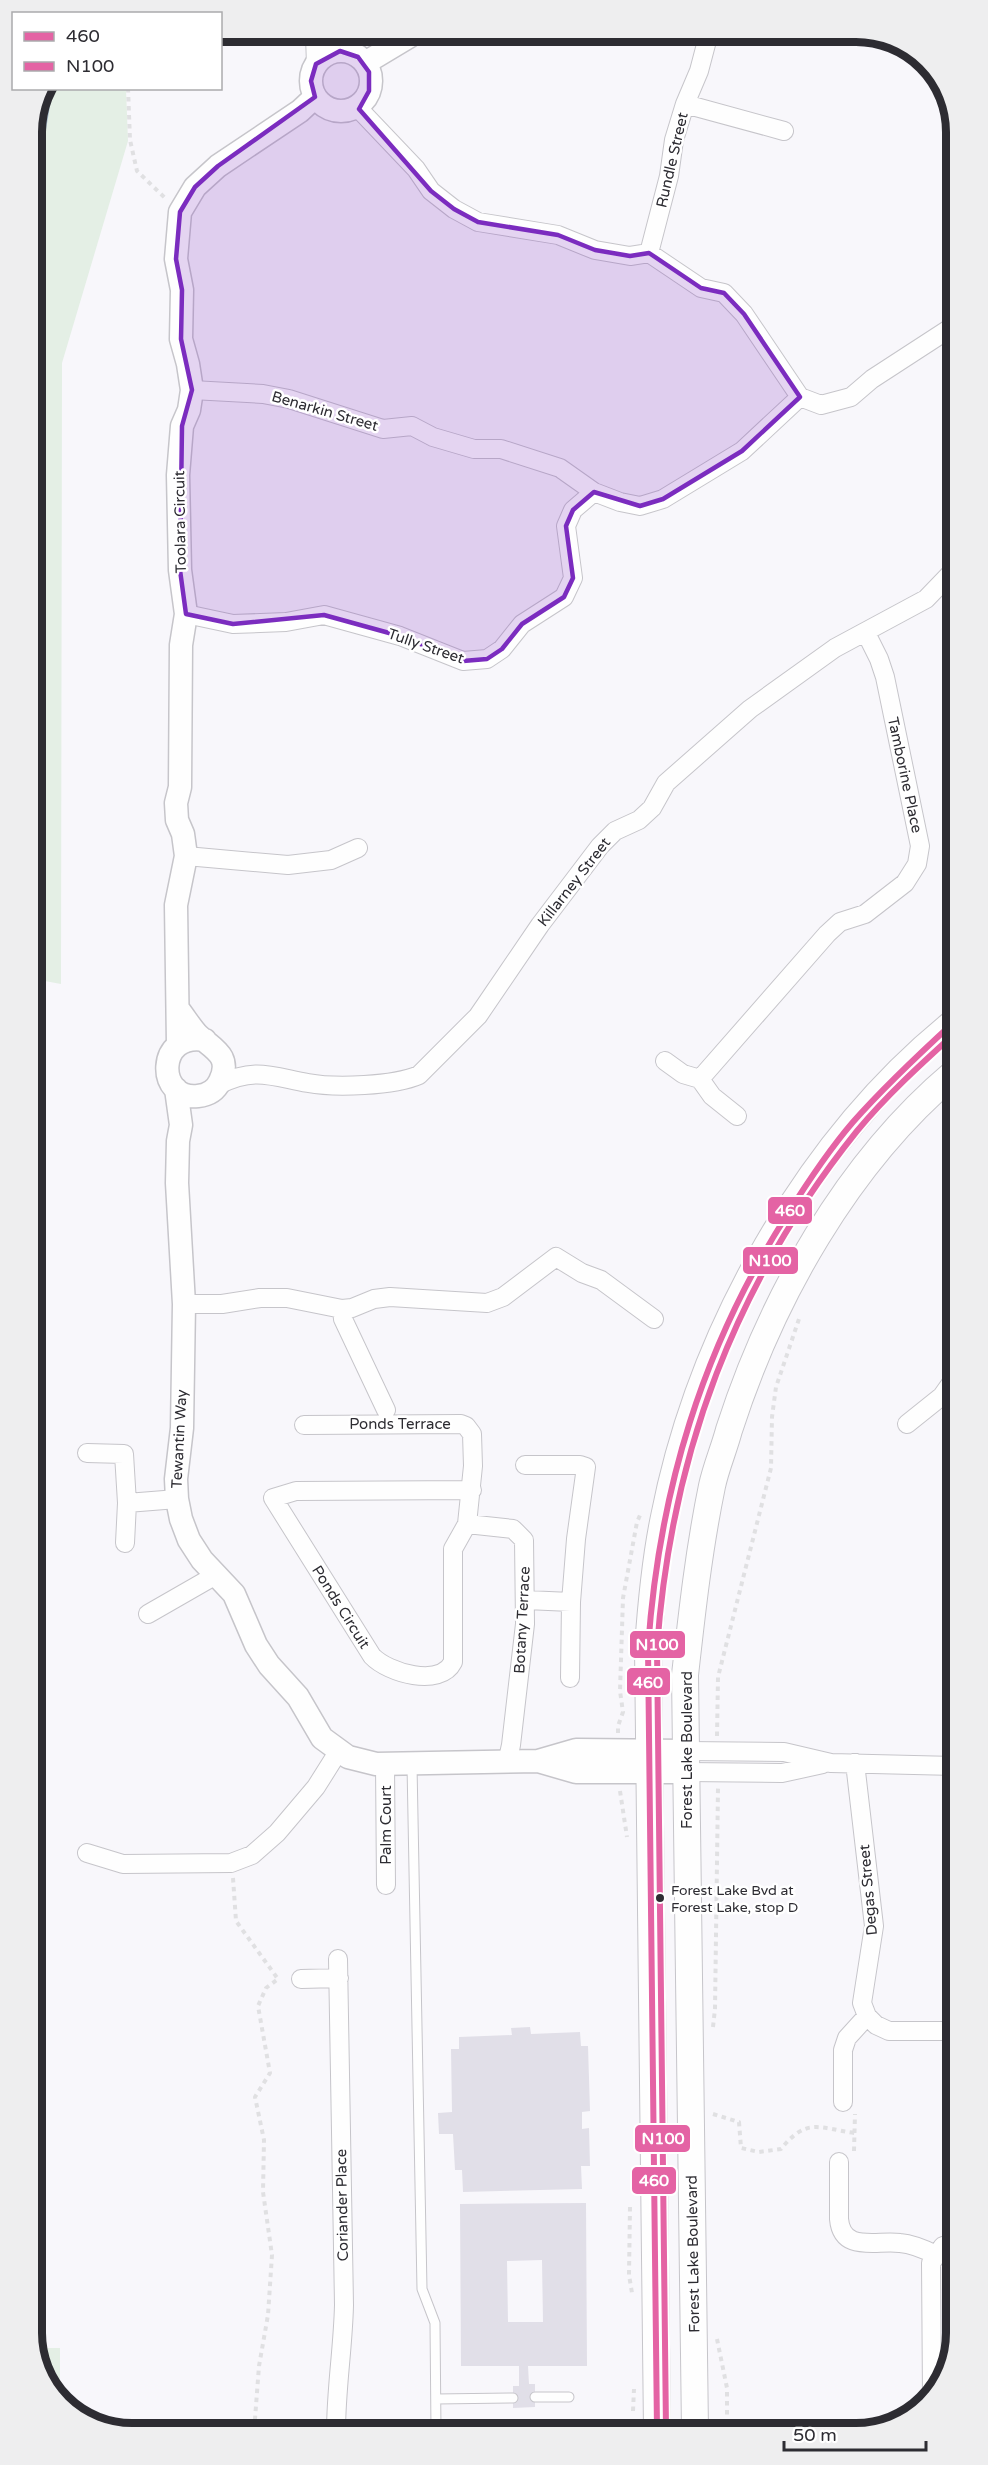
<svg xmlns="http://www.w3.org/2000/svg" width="988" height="2465" viewBox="0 0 988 2465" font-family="'Varela Round',sans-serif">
<rect width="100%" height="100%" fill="#f8f7fb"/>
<path fill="#e4efe5" d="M 49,89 L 126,89 L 128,141 L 62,363 L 61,984 L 34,979 L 32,126 Z
M 37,2348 L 60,2348 L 60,2397 L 37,2365 Z"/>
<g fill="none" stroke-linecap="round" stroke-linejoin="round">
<path stroke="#a4b7c9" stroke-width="6" d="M 32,194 L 50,88"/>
</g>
<path fill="#e1dfe8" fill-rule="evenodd" d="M 530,2027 L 531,2034 L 580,2032 L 581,2046 L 588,2046 L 590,2111 L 582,2112 L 582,2129 L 589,2128 L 590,2166 L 581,2166 L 582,2189 L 463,2192 L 462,2170 L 455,2170 L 453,2134 L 439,2134 L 438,2113 L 452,2112 L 451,2049 L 459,2049 L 459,2037 L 512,2035 L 511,2028 Z
M 586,2203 L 587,2366 L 528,2366 L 529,2384 L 535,2384 L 535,2407 L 513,2408 L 513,2386 L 519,2386 L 519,2366 L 461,2366 L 460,2204 ZM 542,2260 L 543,2322 L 508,2322 L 507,2261 Z"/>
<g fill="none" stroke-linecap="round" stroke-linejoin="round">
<g stroke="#c6c5ca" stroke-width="11">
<path id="service" d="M 412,1765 L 422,2289 L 435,2323 L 436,2431
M 535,2397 L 569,2397
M 436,2399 L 513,2398"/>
</g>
<g stroke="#c6c5ca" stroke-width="20">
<path id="minor" d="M 315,37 L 316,64
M 685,104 L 784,131
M 357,107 L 416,169 L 431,191 L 454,209 L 478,222 L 558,235 L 595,250 L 630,256 L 649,253 L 701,288 L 724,293 L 744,314 L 800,397 L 821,405 L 851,397 L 872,379 L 952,327
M 649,253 L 669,176 L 674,140 L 685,104 L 699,71 L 709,33
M 192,390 L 263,394 L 289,399 L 383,429 L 412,426 L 433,437 L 474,449 L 501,449 L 560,468 L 594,492 L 620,502 L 640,506 L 663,499 L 742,451 L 800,397
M 186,614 L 233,624 L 286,622 L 324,615 L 400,636 L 463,661 L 487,659 L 502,649 L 522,624 L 564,597 L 573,578 L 566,526 L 573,510 L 594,492
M 186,856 L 288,865 L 331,860 L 358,848
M 665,1061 L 683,1074 L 700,1079 L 712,1096 L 737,1116
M 700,1079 L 827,934 L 840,922 L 865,914 L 905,883 L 917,864 L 920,846 L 885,677 L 879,659 L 866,633
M 218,1085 C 255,1067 270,1076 308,1083 C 335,1088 394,1086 419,1075 L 478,1016 L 540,925 L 600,846 L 615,831 L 639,820 L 652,808 L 666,783 L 750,709 L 835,648 L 926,599 L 952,572
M 184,1304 L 222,1304 L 260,1298 L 287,1298 L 342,1309 L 352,1308 L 374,1299 L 390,1297 L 487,1303 L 503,1297 L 556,1257 L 582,1273 L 601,1280 L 654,1319
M 342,1309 L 343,1319 L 386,1410
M 907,1424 L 942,1396 L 954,1379
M 304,1425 L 461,1424 L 466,1426 L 472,1434 L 473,1466 L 467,1524 L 453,1549 L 453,1662 C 440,1688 388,1673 372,1656 L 273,1498 L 296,1491 L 472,1490
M 87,1453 L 124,1454 L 127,1503 L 125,1543
M 525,1465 L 580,1465 L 586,1467 L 576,1539 L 571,1602 L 570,1678
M 127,1503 L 177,1499
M 467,1524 L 513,1529 L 524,1540 L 525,1624 L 511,1745 L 507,1763
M 526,1600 L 571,1602
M 148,1614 L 216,1575
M 686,1751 L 784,1752 L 831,1763 L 955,1766
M 855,1763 L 874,1926 L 862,2003 L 867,2016 L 876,2025 L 889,2031 L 956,2031
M 385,1764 L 386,1885
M 686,1772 L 782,1773 L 823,1764
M 87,1853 L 123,1864 L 231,1863 L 252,1855 L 277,1833 L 316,1787 L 338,1752
M 301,1979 L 339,1978
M 843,2102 L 843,2050 L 847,2038 L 867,2016
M 839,2162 L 839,2219 C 842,2253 876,2240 900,2243 C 913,2244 924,2249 936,2255
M 932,2396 L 931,2263 L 943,2246 L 956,2243
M 336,2432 C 336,2389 343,2348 344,2305 L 338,1959"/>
</g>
<g stroke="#c6c5ca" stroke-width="25">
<path id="tertiary" d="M311 81a30 30 0 1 1 60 0a30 30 0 1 1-60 0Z
M 365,63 L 410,36
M 179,1010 C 185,1018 190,1026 196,1033 C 210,1048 233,1054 220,1081 C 216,1090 208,1095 198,1096 C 156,1101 156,1031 205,1040
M 178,1045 L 176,905 L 186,856 L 183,834 L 177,820 L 176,803 L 180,787 L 181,645 L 186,614 L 180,570 L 178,475 L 182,426 L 189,410 L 192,390 L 188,364 L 181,339 L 182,290 L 176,259 L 180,212 L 195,187 L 218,166 L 300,111 L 315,97
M 176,1089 L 181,1125 L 178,1141 L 177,1183 L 184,1304 L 182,1428 L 176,1479 L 177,1499 L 181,1519 L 189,1540 L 202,1560 L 234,1594 L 256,1645 L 269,1665 L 298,1697 L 322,1738 L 348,1757 L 376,1764 L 538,1761 L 576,1750 L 686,1751
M 538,1761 L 576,1772 L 686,1772"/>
</g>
<g stroke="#c6c5ca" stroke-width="28">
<path id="secondary" d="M 657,2430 L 648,1648 C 651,1604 655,1560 664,1517 C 700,1333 807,1141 953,1023
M 695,2430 L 685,1675 C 692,1612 699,1549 712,1486 C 716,1467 724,1449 729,1430 C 771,1299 847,1163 954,1073"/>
</g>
<path stroke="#e0e0e2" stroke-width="4" stroke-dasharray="4.5 4.5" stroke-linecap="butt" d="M 128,88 L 130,140 L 137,171 L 165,198
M 618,1733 L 618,1726 L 623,1712 L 620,1691 L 623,1598 L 637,1522 L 641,1513
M 717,1736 L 718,1677 L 771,1468 L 772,1417 L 776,1387 L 799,1319
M 620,1791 L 627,1837
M 233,1878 L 236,1921 L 278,1979 L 266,1988 L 258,2006 L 270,2073 L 255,2097 L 264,2140 L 263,2192 L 272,2255 L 268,2315 L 259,2366 L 254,2432
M 713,2027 L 715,2009 L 718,1788
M 713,2114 L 739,2122 L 741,2148 L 759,2152 L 781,2149 C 807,2117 818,2128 855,2133
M 854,2151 L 855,2114
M 630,2207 L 629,2275 L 632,2293
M 717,2339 L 727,2388 L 727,2429
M 633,2411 L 634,2389"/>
<use href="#service" stroke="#fefefe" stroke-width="9"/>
<use href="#minor" stroke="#fefefe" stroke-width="18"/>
<use href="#tertiary" stroke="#fefefe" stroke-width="22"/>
<use href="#secondary" stroke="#fefefe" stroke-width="26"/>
<g stroke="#fff" stroke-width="10">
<path id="bus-1" d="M 657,2430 L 648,1648 C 659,1491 702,1348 787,1215 C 807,1183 828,1151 853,1122 C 884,1087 918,1055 953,1023"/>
</g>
<g stroke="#fff" stroke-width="10">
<path id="bus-2" d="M 666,2430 L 657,1648 C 671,1454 735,1283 857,1131 C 886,1096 920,1065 953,1035"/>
</g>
<use href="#bus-1" stroke="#e463a4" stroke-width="6"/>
<use href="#bus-2" stroke="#e463a4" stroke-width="6"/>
</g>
<path fill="#7b2cbf" fill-opacity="0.2" stroke="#7b2cbf" stroke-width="4.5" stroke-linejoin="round" d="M 340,51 L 358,57 L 369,72 L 369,91 L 359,109 L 431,191 L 454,209 L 478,222 L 558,235 L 595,250 L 630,256 L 649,253 L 701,288 L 724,293 L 744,314 L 800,397 L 742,451 L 663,499 L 640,506 L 594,492 L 573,510 L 566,526 L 573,578 L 564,597 L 522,624 L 502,649 L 487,659 L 463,661 L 400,636 L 324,615 L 233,624 L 186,614 L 180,570 L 182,426 L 192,390 L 181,339 L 182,290 L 176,259 L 180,212 L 195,187 L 218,166 L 315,97 L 311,81 L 316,64 Z"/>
<circle fill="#2d2c32" stroke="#fff" stroke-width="2" cx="660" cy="1898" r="5"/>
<g text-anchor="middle" stroke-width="5" stroke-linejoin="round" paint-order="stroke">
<g font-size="14" fill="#2d2c32" stroke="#fff" text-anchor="start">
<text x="671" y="1895">Forest Lake Bvd at<tspan x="671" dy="17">Forest Lake, stop D</tspan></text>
</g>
<g font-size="15" fill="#2d2c32" stroke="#fff">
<text transform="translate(672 160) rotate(-77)" y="5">Rundle Street</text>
<text transform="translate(325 411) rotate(16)" y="5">Benarkin Street</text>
<text transform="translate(180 522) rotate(-91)" y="5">Toolara Circuit</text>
<text transform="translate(426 646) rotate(19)" y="5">Tully Street</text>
<text transform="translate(905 775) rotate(78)" y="5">Tamborine Place</text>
<text transform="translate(574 882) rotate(-52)" y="5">Killarney Street</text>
<text x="400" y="1429">Ponds Terrace</text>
<text transform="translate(179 1439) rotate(-87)" y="5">Tewantin Way</text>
<text transform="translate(341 1607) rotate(58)" y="5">Ponds Circuit</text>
<text transform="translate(522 1620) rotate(-87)" y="5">Botany Terrace</text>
<text transform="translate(687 1750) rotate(-90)" y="5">Forest Lake Boulevard</text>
<text transform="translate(386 1825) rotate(-90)" y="5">Palm Court</text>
<text transform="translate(868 1890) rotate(-95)" y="5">Degas Street</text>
<text transform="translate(342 2205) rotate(-91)" y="5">Coriander Place</text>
<text transform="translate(693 2254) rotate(-91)" y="5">Forest Lake Boulevard</text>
</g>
</g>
<path d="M0 0H988V2465H0ZM132 42H856A90 90 0 0 1 946 132V2333A90 90 0 0 1 856 2423H132A90 90 0 0 1 42 2333V132A90 90 0 0 1 132 42Z" fill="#eeeeef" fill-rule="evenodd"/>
<path fill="none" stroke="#2d2c32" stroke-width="8" d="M132 42H856A90 90 0 0 1 946 132V2333A90 90 0 0 1 856 2423H132A90 90 0 0 1 42 2333V132A90 90 0 0 1 132 42Z"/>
<g stroke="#fff" stroke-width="2">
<rect x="767" y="1196" width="46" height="29" rx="6" fill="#e463a4"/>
<rect x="742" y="1246" width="57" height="29" rx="6" fill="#e463a4"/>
<rect x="629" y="1630" width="57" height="29" rx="6" fill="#e463a4"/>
<rect x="626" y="1667" width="45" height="29" rx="6" fill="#e463a4"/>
<rect x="634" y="2124" width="57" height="29" rx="6" fill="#e463a4"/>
<rect x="631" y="2166" width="46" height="29" rx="6" fill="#e463a4"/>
</g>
<g font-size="16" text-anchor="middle" font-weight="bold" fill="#fff">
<text x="790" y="1216">460</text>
<text x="770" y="1266">N100</text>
<text x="657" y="1650">N100</text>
<text x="648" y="1688">460</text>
<text x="663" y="2144">N100</text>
<text x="654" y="2186">460</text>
</g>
<rect x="12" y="12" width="210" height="78" fill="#ffffff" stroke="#ababad" stroke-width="1.5"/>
<rect x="24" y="32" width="30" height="9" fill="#e463a4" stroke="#ababad" stroke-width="1.5"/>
<text x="66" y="42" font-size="18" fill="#2d2c32">460</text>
<rect x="24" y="62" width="30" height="9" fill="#e463a4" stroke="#ababad" stroke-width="1.5"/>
<text x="66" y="72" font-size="18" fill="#2d2c32">N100</text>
<path d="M784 2441v9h142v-9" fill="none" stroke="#2d2c32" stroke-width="3"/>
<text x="793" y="2441" font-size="18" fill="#2d2c32" stroke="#ffffff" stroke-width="4.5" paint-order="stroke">50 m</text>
</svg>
